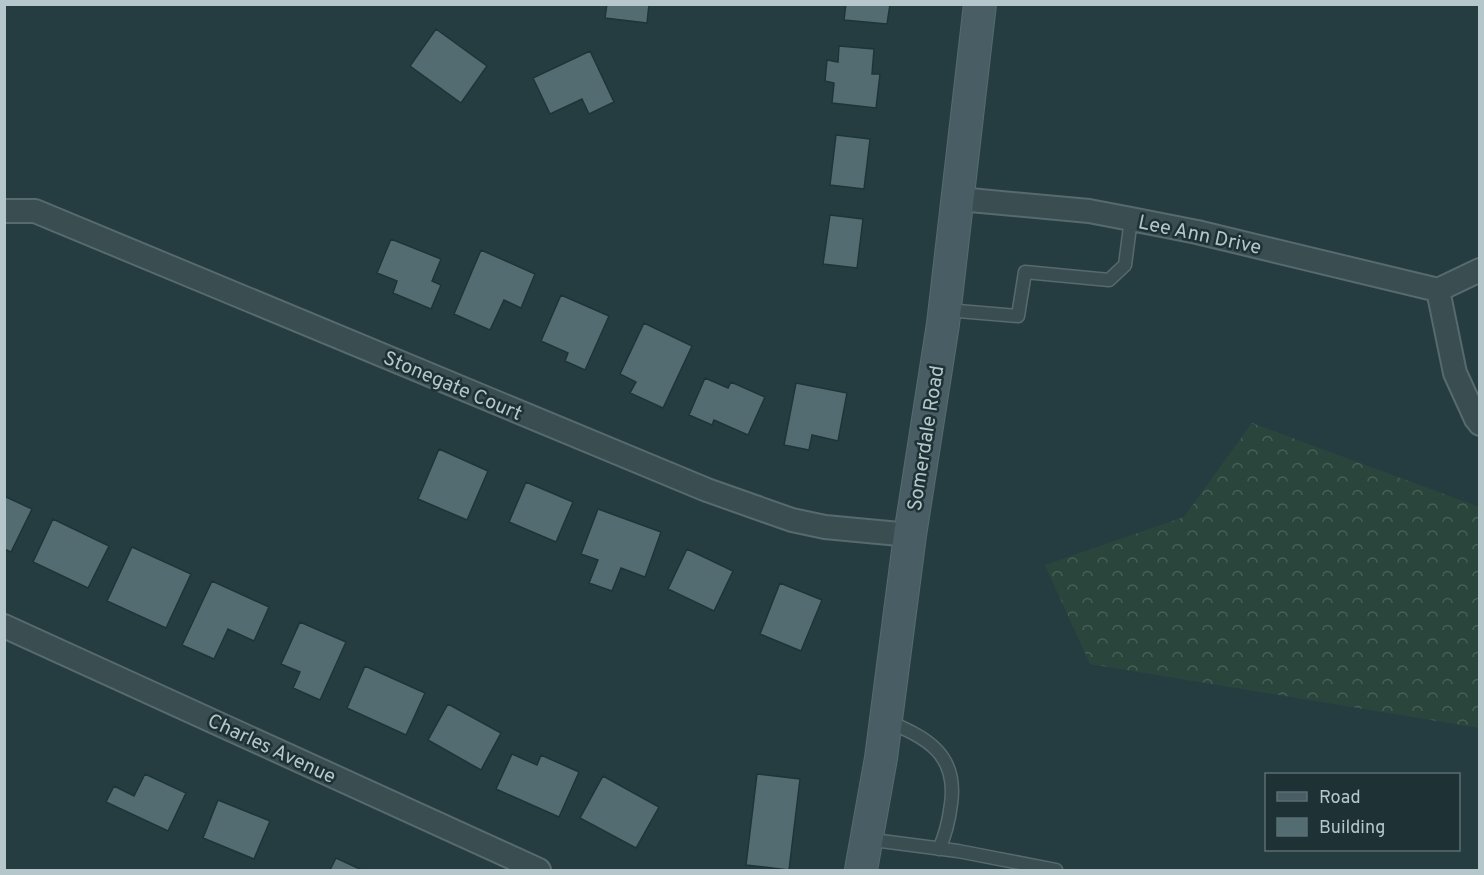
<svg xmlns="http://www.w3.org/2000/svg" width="1484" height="875" viewBox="0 0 1484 875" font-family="Overpass,sans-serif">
<defs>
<pattern id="forest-crowns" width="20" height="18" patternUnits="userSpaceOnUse" patternTransform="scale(1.5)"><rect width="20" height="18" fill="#2a463c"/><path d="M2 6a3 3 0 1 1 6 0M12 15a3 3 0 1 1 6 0" fill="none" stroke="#475f57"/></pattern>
</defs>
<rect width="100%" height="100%" fill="#253d41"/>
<path fill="url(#forest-crowns)" d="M 1252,423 L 1479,507 L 1479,728 L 1090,664 L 1045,565 L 1184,517 Z"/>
<path fill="#536c71" stroke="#203438" stroke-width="1.5" d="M 607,4 L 649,4 L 647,23 L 605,18 Z
M 846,4 L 890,4 L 887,24 L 844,20 Z
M 436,29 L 487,66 L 461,103 L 410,66 Z
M 839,46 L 874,49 L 872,74 L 880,74 L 876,108 L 832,103 L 834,83 L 825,81 L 827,60 L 838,62 Z
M 590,51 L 614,102 L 589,114 L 582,99 L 550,114 L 533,78 Z
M 836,135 L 870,139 L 864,189 L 830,185 Z
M 830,215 L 863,219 L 857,268 L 823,264 Z
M 391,239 L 441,259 L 432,281 L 441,285 L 431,309 L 393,293 L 397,281 L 377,273 Z
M 481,250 L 535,274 L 521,308 L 504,300 L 490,330 L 454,314 Z
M 561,295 L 609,316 L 585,370 L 565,361 L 568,353 L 541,341 Z
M 644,323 L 692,346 L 663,408 L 630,393 L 636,382 L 620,374 Z
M 705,378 L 728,388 L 731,382 L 765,397 L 748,435 L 714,420 L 712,425 L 689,415 Z
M 796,383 L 847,393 L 838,441 L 812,435 L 809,450 L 784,445 Z
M 439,449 L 488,471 L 467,520 L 418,499 Z
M 526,482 L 573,502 L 556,542 L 509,522 Z
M 4,496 L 32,509 L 11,552 L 4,549 Z
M 598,509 L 661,532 L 645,577 L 621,568 L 612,591 L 589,583 L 598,560 L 581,554 Z
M 53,519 L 109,546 L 88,588 L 33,562 Z
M 132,547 L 191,574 L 166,628 L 107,601 Z
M 687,549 L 733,571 L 714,611 L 668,589 Z
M 212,581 L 269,607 L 254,641 L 228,629 L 214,659 L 182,645 Z
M 780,583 L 822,600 L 801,651 L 760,634 Z
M 300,622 L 346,642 L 320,700 L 293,688 L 300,672 L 281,664 Z
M 365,666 L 425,693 L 406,735 L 347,708 Z
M 448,704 L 501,733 L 481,770 L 428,740 Z
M 512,754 L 537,765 L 541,755 L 579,772 L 559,817 L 496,789 Z
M 145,774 L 186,793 L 168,831 L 106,802 L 114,786 L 134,796 Z
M 757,774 L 800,779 L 789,870 L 746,865 Z
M 603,776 L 659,807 L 636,848 L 580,818 Z
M 218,800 L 270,821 L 254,859 L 203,838 Z
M 336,858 L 362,870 L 330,870 Z"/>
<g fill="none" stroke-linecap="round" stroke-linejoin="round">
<g stroke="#576a6e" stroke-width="15">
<path id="service" d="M 946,310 L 1018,316 L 1025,272 L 1109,280 L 1125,265 L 1131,219
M 887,721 C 927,738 958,754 951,804 C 949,820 946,834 939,849
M 866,839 L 958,851 L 1056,870"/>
</g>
<g stroke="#576a6e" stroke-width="26">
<path id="minor" d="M 959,199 L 1089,211 L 1131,219 L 1197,232 L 1438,290 L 1480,270
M 4,211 L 35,211 L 707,490 L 792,520 L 825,527 L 910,535
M 1438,290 L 1455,373 L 1476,419 L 1480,424
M 4,626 L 539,870"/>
</g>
<g stroke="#576a6e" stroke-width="34">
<path id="secondary" d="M 861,870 L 881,758 L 910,535 L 943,324 L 980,4"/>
</g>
<use href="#service" stroke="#3a4d51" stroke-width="12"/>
<use href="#minor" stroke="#3a4d51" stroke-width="22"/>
<use href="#secondary" stroke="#485e64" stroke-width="32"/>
</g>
<g text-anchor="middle" stroke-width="5" stroke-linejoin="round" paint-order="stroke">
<g font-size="20" fill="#b6c7cb" stroke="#1e3236">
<text transform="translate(1200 234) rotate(12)" y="7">Lee Ann Drive</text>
<text transform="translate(453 385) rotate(23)" y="7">Stonegate Court</text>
<text transform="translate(925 438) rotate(-81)" y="7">Somerdale Road</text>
<text transform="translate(272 748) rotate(25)" y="7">Charles Avenue</text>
</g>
</g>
<rect width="1484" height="875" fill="none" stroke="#b6c7cb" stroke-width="12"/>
<rect x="1265" y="773" width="195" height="78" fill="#1e3236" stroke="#5b6e72" stroke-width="1.5"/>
<rect x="1277" y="792" width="30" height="9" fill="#485e64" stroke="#5b6e72" stroke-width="1.5"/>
<text x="1319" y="803" font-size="18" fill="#b6c7cb">Road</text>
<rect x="1277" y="818" width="30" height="18" fill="#536c71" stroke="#5b6e72" stroke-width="1.5"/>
<text x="1319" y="833" font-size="18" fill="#b6c7cb">Building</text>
</svg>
